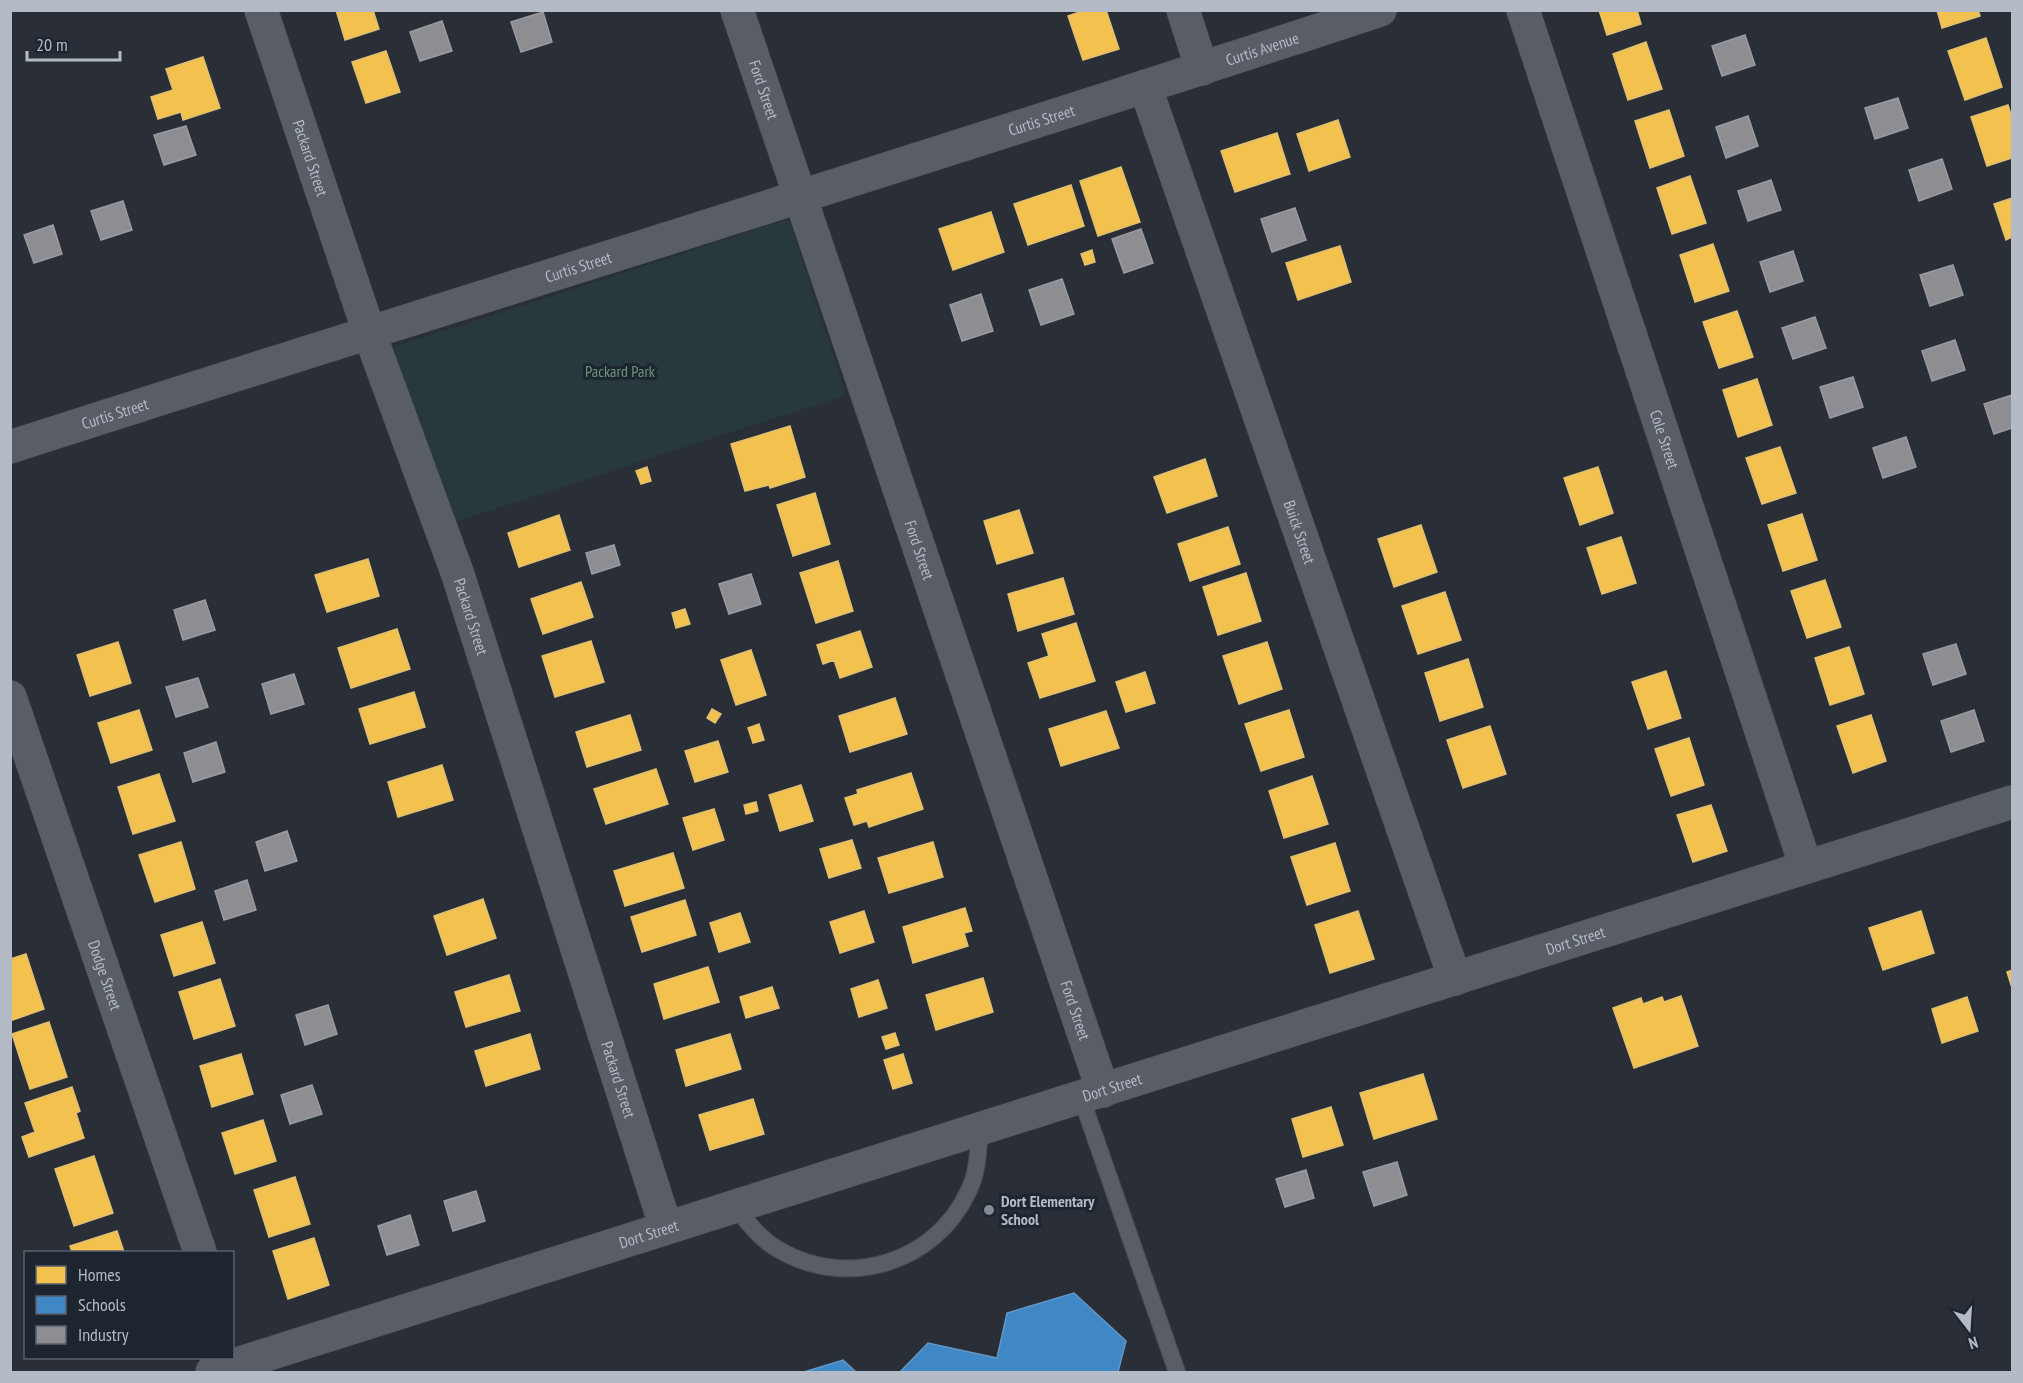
<svg xmlns="http://www.w3.org/2000/svg" width="2023" height="1383" viewBox="0 0 2023 1383" font-family="'PT Sans Narrow',sans-serif">
<rect width="100%" height="100%" fill="#2a2f37"/>
<path fill="#27393c" d="M 789,219 L 846,395 L 451,523 L 394,347 Z"/>
<path fill="#f2c14e" stroke="#dfbf72" stroke-width="1.5" d="M 336,10 L 373,10 L 379,29 L 345,40 Z
M 1085,10 L 1106,10 L 1119,49 L 1083,60 L 1068,16 Z
M 1599,10 L 1637,10 L 1641,24 L 1607,35 Z
M 1937,10 L 1978,10 L 1980,16 L 1942,28 Z
M 1986,38 L 2002,87 L 1965,100 L 1948,51 Z
M 1646,42 L 1662,89 L 1628,100 L 1613,54 Z
M 386,51 L 400,92 L 366,103 L 352,62 Z
M 203,57 L 220,108 L 183,120 L 181,112 L 158,119 L 151,97 L 173,90 L 166,69 Z
M 2008,105 L 2012,118 L 2012,158 L 1987,166 L 1971,117 Z
M 1669,110 L 1684,156 L 1650,168 L 1635,121 Z
M 1338,120 L 1350,157 L 1309,171 L 1297,134 Z
M 1277,133 L 1290,174 L 1235,192 L 1221,151 Z
M 1121,167 L 1140,222 L 1098,236 L 1080,181 Z
M 1690,176 L 1706,223 L 1672,234 L 1657,188 Z
M 1071,185 L 1084,226 L 1028,245 L 1014,204 Z
M 2012,198 L 2012,237 L 2006,240 L 1994,204 Z
M 991,212 L 1004,252 L 953,270 L 939,229 Z
M 1713,244 L 1729,291 L 1695,302 L 1680,255 Z
M 1340,246 L 1351,282 L 1298,300 L 1286,263 Z
M 1092,250 L 1095,262 L 1085,265 L 1081,254 Z
M 1737,311 L 1753,357 L 1719,368 L 1703,322 Z
M 1757,379 L 1772,425 L 1738,437 L 1723,390 Z
M 790,426 L 805,477 L 770,488 L 769,485 L 745,491 L 731,444 Z
M 1780,447 L 1796,493 L 1762,504 L 1746,458 Z
M 1205,459 L 1217,496 L 1167,513 L 1154,477 Z
M 647,467 L 651,481 L 641,484 L 636,471 Z
M 1598,467 L 1613,513 L 1580,525 L 1564,478 Z
M 815,493 L 830,544 L 793,556 L 777,505 Z
M 1019,510 L 1033,553 L 997,564 L 984,521 Z
M 1802,514 L 1817,560 L 1783,571 L 1768,525 Z
M 559,515 L 570,550 L 519,567 L 508,533 Z
M 1421,525 L 1437,572 L 1394,587 L 1378,539 Z
M 1228,527 L 1240,564 L 1190,581 L 1178,544 Z
M 1621,537 L 1636,583 L 1602,594 L 1587,548 Z
M 368,559 L 379,596 L 327,612 L 315,575 Z
M 838,561 L 853,611 L 816,623 L 800,573 Z
M 1246,573 L 1261,621 L 1218,635 L 1203,587 Z
M 1063,578 L 1074,614 L 1018,631 L 1008,594 Z
M 1825,580 L 1841,627 L 1807,638 L 1791,591 Z
M 581,582 L 593,617 L 543,634 L 531,599 Z
M 1445,592 L 1461,640 L 1418,654 L 1402,606 Z
M 685,609 L 690,624 L 676,628 L 672,613 Z
M 1076,623 L 1095,681 L 1040,698 L 1028,663 L 1049,656 L 1042,634 Z
M 397,629 L 410,669 L 351,688 L 338,648 Z
M 860,631 L 872,667 L 840,678 L 834,660 L 823,664 L 817,645 Z
M 591,641 L 604,682 L 555,697 L 542,656 Z
M 118,642 L 131,683 L 90,696 L 77,655 Z
M 1267,642 L 1282,689 L 1239,704 L 1223,656 Z
M 1849,647 L 1864,694 L 1830,705 L 1815,658 Z
M 751,650 L 766,695 L 736,705 L 721,660 Z
M 1468,659 L 1483,707 L 1440,721 L 1425,673 Z
M 1666,671 L 1681,718 L 1648,729 L 1632,682 Z
M 1145,672 L 1155,703 L 1126,712 L 1116,682 Z
M 414,692 L 425,727 L 370,744 L 359,709 Z
M 895,698 L 907,734 L 850,752 L 839,716 Z
M 712,709 L 721,714 L 715,723 L 707,718 Z
M 139,710 L 152,750 L 111,763 L 98,723 Z
M 1289,710 L 1304,757 L 1261,771 L 1245,724 Z
M 1106,711 L 1119,748 L 1061,766 L 1049,729 Z
M 630,715 L 641,750 L 587,767 L 576,732 Z
M 1871,715 L 1886,761 L 1853,773 L 1837,726 Z
M 759,724 L 764,740 L 753,743 L 748,728 Z
M 1490,726 L 1506,774 L 1463,788 L 1447,740 Z
M 1689,738 L 1704,785 L 1671,796 L 1655,749 Z
M 718,741 L 728,772 L 695,782 L 685,751 Z
M 442,765 L 453,800 L 398,817 L 388,782 Z
M 656,769 L 668,804 L 606,824 L 594,789 Z
M 911,773 L 923,809 L 869,827 L 867,821 L 854,825 L 845,798 L 858,794 L 857,790 Z
M 159,774 L 175,821 L 133,834 L 118,787 Z
M 1312,776 L 1328,824 L 1284,838 L 1269,791 Z
M 801,785 L 813,821 L 780,831 L 769,795 Z
M 756,802 L 758,811 L 746,814 L 744,805 Z
M 1711,805 L 1727,851 L 1693,862 L 1677,815 Z
M 714,809 L 724,840 L 693,850 L 683,818 Z
M 852,840 L 861,868 L 829,878 L 820,849 Z
M 181,842 L 195,889 L 155,902 L 139,855 Z
M 933,842 L 943,877 L 889,893 L 878,858 Z
M 1335,843 L 1350,891 L 1307,905 L 1291,857 Z
M 673,853 L 684,888 L 625,906 L 614,871 Z
M 483,899 L 496,938 L 447,955 L 434,916 Z
M 685,900 L 696,935 L 642,952 L 631,917 Z
M 965,908 L 972,931 L 964,933 L 968,946 L 913,963 L 903,927 Z
M 864,911 L 874,942 L 840,953 L 830,922 Z
M 1358,911 L 1374,959 L 1330,973 L 1315,925 Z
M 1921,911 L 1934,953 L 1883,970 L 1869,928 Z
M 740,913 L 750,942 L 719,952 L 710,923 Z
M 202,922 L 215,963 L 174,976 L 161,935 Z
M 26,954 L 44,1009 L 10,1021 L 10,959 Z
M 708,967 L 719,1002 L 664,1019 L 654,984 Z
M 2012,970 L 2012,988 L 2007,972 Z
M 509,975 L 520,1011 L 466,1027 L 455,992 Z
M 983,978 L 993,1012 L 936,1030 L 926,995 Z
M 220,979 L 235,1026 L 194,1039 L 179,992 Z
M 878,980 L 887,1008 L 859,1017 L 851,989 Z
M 772,987 L 779,1008 L 746,1018 L 740,997 Z
M 1681,996 L 1698,1046 L 1634,1068 L 1613,1008 L 1641,998 L 1643,1004 L 1662,997 L 1664,1002 Z
M 1967,997 L 1978,1031 L 1942,1043 L 1932,1009 Z
M 49,1022 L 67,1077 L 30,1089 L 12,1034 Z
M 895,1033 L 899,1045 L 886,1049 L 882,1037 Z
M 530,1034 L 540,1069 L 486,1086 L 475,1051 Z
M 730,1034 L 741,1069 L 686,1086 L 676,1050 Z
M 241,1054 L 253,1094 L 212,1107 L 200,1066 Z
M 903,1054 L 912,1083 L 893,1089 L 884,1060 Z
M 1423,1074 L 1437,1119 L 1374,1139 L 1360,1093 Z
M 72,1087 L 80,1111 L 76,1113 L 84,1138 L 29,1157 L 22,1137 L 35,1132 L 25,1103 Z
M 753,1099 L 764,1134 L 710,1150 L 699,1115 Z
M 1331,1107 L 1343,1145 L 1303,1157 L 1292,1119 Z
M 263,1120 L 276,1161 L 235,1174 L 222,1133 Z
M 94,1156 L 113,1213 L 74,1226 L 55,1169 Z
M 295,1177 L 310,1224 L 269,1237 L 254,1190 Z
M 117,1231 L 124,1252 L 72,1252 L 70,1246 Z
M 314,1238 L 329,1285 L 288,1299 L 273,1251 Z"/>
<path fill="#3f88c5" stroke="#6297c6" stroke-width="1.5" d="M 1074,1293 L 1126,1341 L 1118,1372 L 900,1372 L 928,1343 L 997,1358 L 1007,1313 Z
M 843,1360 L 856,1372 L 804,1372 Z"/>
<path fill="#8d8d92" stroke="#999ba2" stroke-width="1.5" d="M 543,12 L 552,42 L 521,52 L 511,22 Z
M 442,21 L 452,51 L 420,61 L 410,32 Z
M 1745,35 L 1755,65 L 1722,76 L 1712,46 Z
M 1898,98 L 1908,128 L 1875,139 L 1865,108 Z
M 1748,116 L 1758,146 L 1726,158 L 1716,127 Z
M 186,126 L 196,155 L 164,165 L 154,135 Z
M 1942,159 L 1952,189 L 1919,201 L 1909,170 Z
M 1771,180 L 1781,210 L 1748,221 L 1738,191 Z
M 123,201 L 132,230 L 101,240 L 91,211 Z
M 1295,208 L 1306,240 L 1272,252 L 1261,219 Z
M 53,225 L 62,254 L 34,263 L 24,235 Z
M 1141,229 L 1153,263 L 1124,273 L 1112,239 Z
M 1793,251 L 1803,281 L 1770,292 L 1760,262 Z
M 1953,265 L 1963,295 L 1930,306 L 1920,275 Z
M 1062,279 L 1074,314 L 1041,325 L 1029,290 Z
M 981,294 L 993,331 L 962,341 L 950,305 Z
M 1815,317 L 1826,348 L 1793,359 L 1782,328 Z
M 1955,340 L 1965,370 L 1932,381 L 1922,351 Z
M 1853,377 L 1863,407 L 1830,418 L 1820,387 Z
M 2012,395 L 2012,428 L 1994,434 L 1984,404 Z
M 1906,437 L 1916,467 L 1883,478 L 1873,448 Z
M 614,545 L 620,565 L 592,574 L 586,553 Z
M 751,574 L 761,604 L 729,614 L 719,584 Z
M 205,600 L 215,630 L 183,640 L 174,610 Z
M 1956,644 L 1966,674 L 1933,685 L 1923,654 Z
M 294,674 L 304,704 L 271,714 L 262,684 Z
M 198,678 L 208,707 L 176,717 L 166,687 Z
M 1974,710 L 1984,741 L 1951,752 L 1941,721 Z
M 216,742 L 225,772 L 193,782 L 184,753 Z
M 287,831 L 297,861 L 265,871 L 256,842 Z
M 247,880 L 256,910 L 224,920 L 215,891 Z
M 328,1005 L 337,1034 L 305,1045 L 296,1015 Z
M 312,1085 L 322,1114 L 290,1124 L 281,1095 Z
M 1397,1162 L 1407,1195 L 1374,1206 L 1363,1172 Z
M 1306,1170 L 1314,1198 L 1285,1207 L 1276,1179 Z
M 476,1191 L 485,1221 L 453,1231 L 444,1201 Z
M 410,1215 L 419,1245 L 387,1255 L 378,1226 Z"/>
<g fill="none" stroke-linecap="round" stroke-linejoin="round">
<g stroke="#484b51" stroke-width="18">
<path id="service" d="M 1081,1097 L 1177,1372
M 735,1207 C 749,1224 762,1241 781,1251 C 848,1289 935,1263 968,1192 C 978,1173 978,1151 980,1129"/>
</g>
<g stroke="#484b51" stroke-width="34">
<g id="minor">
<path id="s1" d="M 261,10 L 369,332 L 458,575 L 666,1228"/>
<path id="s2" d="M 737,10 L 1103,1091"/>
<path d="M 1183,10 L 1202,69"/>
<path id="s3" d="M 1523,10 L 1806,867"/>
<path id="s4" d="M 1145,86 L 1455,979"/>
<path id="s5" d="M 10,447 C 467,300 925,160 1380,10"/>
<path id="s6" d="M 10,697 L 200,1252"/>
<path id="s7" d="M 212,1372 L 2012,802"/>
</g>
</g>
<use href="#service" stroke="#595d65" stroke-width="16"/>
<use href="#minor" stroke="#595d65" stroke-width="33"/>
</g>
<circle fill="#848a95" stroke="#1d2531" stroke-width="2" cx="989" cy="1210" r="6"/>
<g text-anchor="middle" stroke-width="6" stroke-linejoin="round" paint-order="stroke">
<g font-size="16" fill="#b4bbc7" stroke="#1d2531">
<text dy="6" stroke="none"><textPath href="#s5" startOffset="1314">Curtis Avenue</textPath></text>
<text dy="6" stroke="none"><textPath href="#s2" startOffset="84">Ford Street</textPath></text>
<text dy="6" stroke="none"><textPath href="#s5" startOffset="1082">Curtis Street</textPath></text>
<text dy="6" stroke="none"><textPath href="#s1" startOffset="156">Packard Street</textPath></text>
<text dy="6" stroke="none"><textPath href="#s5" startOffset="596">Curtis Street</textPath></text>
<text dy="6" stroke="none"><textPath href="#s5" startOffset="110">Curtis Street</textPath></text>
<text dy="6" stroke="none"><textPath href="#s3" startOffset="452">Cole Street</textPath></text>
<text dy="6" stroke="none"><textPath href="#s4" startOffset="472">Buick Street</textPath></text>
<text dy="6" stroke="none"><textPath href="#s2" startOffset="570">Ford Street</textPath></text>
<text dy="6" stroke="none"><textPath href="#s1" startOffset="642">Packard Street</textPath></text>
<text dy="6" stroke="none"><textPath href="#s7" startOffset="1430">Dort Street</textPath></text>
<text dy="6" stroke="none"><textPath href="#s6" startOffset="294">Dodge Street</textPath></text>
<text dy="6" stroke="none"><textPath href="#s2" startOffset="1056">Ford Street</textPath></text>
<text dy="6" stroke="none"><textPath href="#s1" startOffset="1128">Packard Street</textPath></text>
<text dy="6" stroke="none"><textPath href="#s7" startOffset="944">Dort Street</textPath></text>
<text dy="6" stroke="none"><textPath href="#s7" startOffset="458">Dort Street</textPath></text>
</g>
<g font-size="16" fill="#6c9776" stroke="#1d2531">
<text x="620" y="377">Packard Park</text>
</g>
<g font-size="16" font-weight="bold" fill="#b4bbc7" stroke="#1d2531" text-anchor="start">
<text x="1001" y="1207">Dort Elementary<tspan x="1001" dy="18">School</tspan></text>
</g>
</g>
<rect width="2023" height="1383" fill="none" stroke="#b4bbc7" stroke-width="24"/>
<rect x="24" y="1251" width="210" height="108" fill="#1d2531" stroke="#59616d" stroke-width="1.5"/>
<rect x="36" y="1266" width="30" height="18" fill="#f2c14e" stroke="#59616d" stroke-width="1.5"/>
<text x="78" y="1281" font-size="18" fill="#b4bbc7">Homes</text>
<rect x="36" y="1296" width="30" height="18" fill="#3f88c5" stroke="#59616d" stroke-width="1.5"/>
<text x="78" y="1311" font-size="18" fill="#b4bbc7">Schools</text>
<rect x="36" y="1326" width="30" height="18" fill="#8d8d92" stroke="#59616d" stroke-width="1.5"/>
<text x="78" y="1341" font-size="18" fill="#b4bbc7">Industry</text>
<g transform="translate(1969 1329) rotate(163)" stroke="#1d2531" stroke-width="4.5" paint-order="stroke">
<path d="M0-4.5L10 22L0 15L-10 22Z" fill="#b4bbc7"/>
<text y="-9" font-size="16" font-weight="bold" text-anchor="middle" fill="#b4bbc7">N</text>
</g>
<path d="M27 51v9h93v-9" fill="none" stroke="#b4bbc7" stroke-width="3"/>
<text x="36" y="51" font-size="18" fill="#b4bbc7" stroke="#1d2531" stroke-width="4.5" paint-order="stroke">20 m</text>
</svg>
